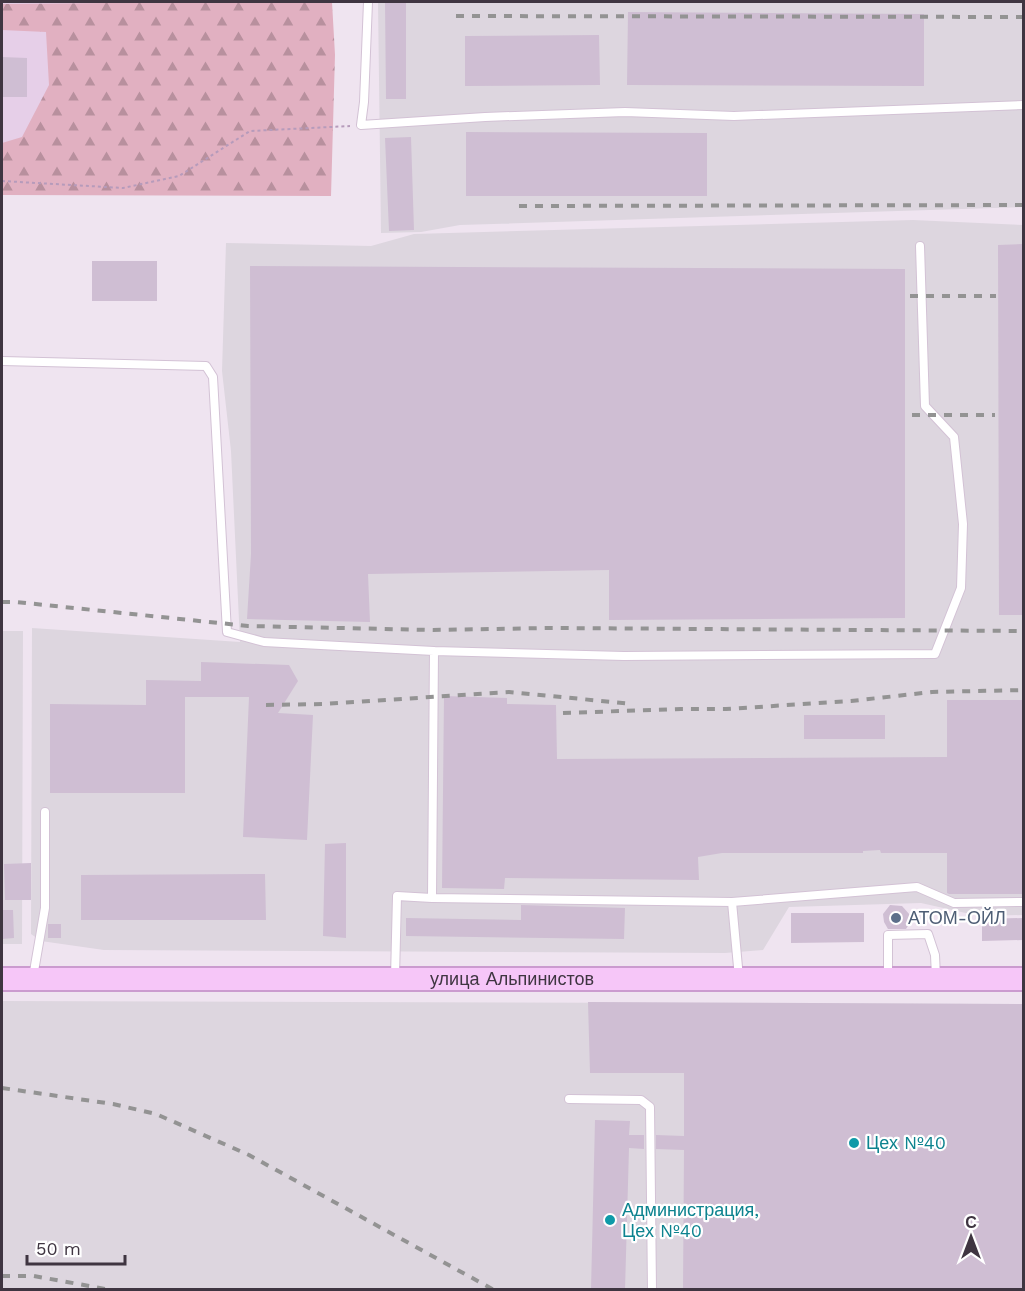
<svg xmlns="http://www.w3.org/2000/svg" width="1025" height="1291" viewBox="0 0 1025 1291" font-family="'Work Sans',sans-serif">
<defs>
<pattern id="forest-firs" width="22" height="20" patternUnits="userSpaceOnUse" patternTransform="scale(1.5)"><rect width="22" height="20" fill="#e1b0c1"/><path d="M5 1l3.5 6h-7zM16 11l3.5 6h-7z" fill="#b8909e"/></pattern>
</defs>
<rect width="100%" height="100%" fill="#efe4f0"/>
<path fill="#ddd6df" d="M 378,2 L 1023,2 L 1023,207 L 460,225 L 421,232 L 381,233 Z
M 913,220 L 1023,225 L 1023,915 L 979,916 L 921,903 L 789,907 L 763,950 L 725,953 L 104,950 L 41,941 L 31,934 L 32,628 L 240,642 L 231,451 L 222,371 L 226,243 L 371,246 L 414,234 Z
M 2,631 L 23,631 L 22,944 L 2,944 Z
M 2,1001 L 1023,1004 L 1023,1289 L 2,1290 Z"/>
<path fill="#e6cfe8" d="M 2,2 L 131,2 L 133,176 L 2,175 Z"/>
<path fill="url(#forest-firs)" d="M 211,2 L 332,2 L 335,55 L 331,196 L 2,195 L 2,143 L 22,137 L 49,85 L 46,32 L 2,30 L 2,4 Z"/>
<path fill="#cfbed3" d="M 385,2 L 406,2 L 406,99 L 386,99 Z
M 628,12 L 924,14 L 924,86 L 627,85 Z
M 599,35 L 600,85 L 465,86 L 465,36 Z
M 2,57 L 27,58 L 27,97 L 2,97 Z
M 466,132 L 707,133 L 707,196 L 466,196 Z
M 411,137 L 414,230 L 389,231 L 385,138 Z
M 1023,244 L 1023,615 L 999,615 L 998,245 Z
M 92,261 L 157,261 L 157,301 L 92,301 Z
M 250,266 L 905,269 L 905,618 L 609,620 L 609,570 L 368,574 L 370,622 L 247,619 L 251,554 Z
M 201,662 L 289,665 L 298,681 L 278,713 L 313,715 L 307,840 L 243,837 L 249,697 L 185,697 L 185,793 L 50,793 L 50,704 L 146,705 L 146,680 L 201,681 Z
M 444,696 L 507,698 L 507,704 L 556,705 L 557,759 L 947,757 L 947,700 L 1023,700 L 1023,894 L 949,894 L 947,893 L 947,853 L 881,853 L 880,850 L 863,851 L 863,853 L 722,853 L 698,857 L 699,880 L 505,878 L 504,889 L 442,888 Z
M 804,715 L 885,715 L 885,739 L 804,739 Z
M 346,843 L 346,938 L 323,936 L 325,844 Z
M 31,863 L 31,900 L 5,900 L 4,864 Z
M 265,874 L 266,920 L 81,920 L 81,875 Z
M 521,905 L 625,908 L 624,939 L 406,936 L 406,918 L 521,920 Z
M 890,905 L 902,906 L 910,915 L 910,923 L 906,929 L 888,929 L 884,922 L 883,914 Z
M 2,910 L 13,910 L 14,938 L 2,939 Z
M 791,913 L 864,913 L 864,942 L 791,943 Z
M 1023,918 L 1023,940 L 982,941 L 982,919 Z
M 48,924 L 61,924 L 61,938 L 48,938 Z
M 588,1002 L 1023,1004 L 1023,1290 L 683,1290 L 684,1150 L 656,1149 L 656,1135 L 684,1136 L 684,1073 L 590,1073 Z
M 595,1120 L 630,1121 L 629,1135 L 644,1135 L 644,1149 L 629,1148 L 625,1290 L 591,1290 Z"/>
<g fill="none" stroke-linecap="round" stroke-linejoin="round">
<g stroke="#d3c2d5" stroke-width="10">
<path id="lane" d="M 368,2 L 364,102 L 361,125 L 485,117 L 625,112 L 734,116 L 1024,105
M 2,361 L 206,366 L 213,377 L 227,632 L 264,642 L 434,651 L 432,898
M 434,651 L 624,656 L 935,654 L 961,588 L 963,524 L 954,437 L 925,406 L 920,246
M 732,902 L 917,887 L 954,903 L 1024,902
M 33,977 L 45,908 L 45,812
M 395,977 L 397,896 L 432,898 L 732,902 L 739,978
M 888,977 L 888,935 L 928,934 L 935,955 L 936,977
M 569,1099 L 641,1100 L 650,1107 L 652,1290"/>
</g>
<g stroke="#cb9bcf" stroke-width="26">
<g id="secondary">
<path id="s1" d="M 2,979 L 1024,979"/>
</g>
</g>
<path stroke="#b69bbb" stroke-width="2" stroke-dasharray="3 3" stroke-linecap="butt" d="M 2,181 L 123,188 L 179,176 L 250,131 L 350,126"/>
<use href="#lane" stroke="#fff" stroke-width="8"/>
<use href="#secondary" stroke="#f6c6f8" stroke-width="22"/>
<path stroke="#939393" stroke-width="4" stroke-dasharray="8 8" stroke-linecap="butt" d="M 456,16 L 1024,17
M 519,206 L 1024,205
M 910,296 L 996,296
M 912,415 L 995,415
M 2,602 L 16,602 L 248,626 L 433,630 L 550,628 L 1024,631
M 266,705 L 323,704 L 509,692 L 633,704
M 563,713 L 681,709 L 726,709 L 851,701 L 932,692 L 1024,690
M 2,1088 L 113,1104 L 156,1114 L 249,1155 L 494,1290
M 2,1276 L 34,1276 L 111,1290"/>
</g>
<circle fill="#5c6f8a" stroke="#fff" stroke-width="2" cx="896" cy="918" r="6"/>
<g fill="#0f9aa8" stroke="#fff" stroke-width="2">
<circle cx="854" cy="1143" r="6"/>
<circle cx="610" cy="1220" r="6"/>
</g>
<g text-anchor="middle" stroke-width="4.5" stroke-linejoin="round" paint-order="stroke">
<g font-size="18" fill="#4e5e75" stroke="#fff" text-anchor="start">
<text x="908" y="924">АТОМ-ОЙЛ</text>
</g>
<g font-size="18" fill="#3f3541" stroke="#fff">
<text dy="6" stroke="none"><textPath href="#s1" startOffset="510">улица Альпинистов</textPath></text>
</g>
<g font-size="18" fill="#0d838f" stroke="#fff" text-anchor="start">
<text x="866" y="1149">Цех №40</text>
<text x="622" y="1216">Администрация,<tspan x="622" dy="21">Цех №40</tspan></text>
</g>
</g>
<rect width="1025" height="1291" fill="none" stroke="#3f3541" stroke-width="6"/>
<g transform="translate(971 1237)" stroke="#ffffff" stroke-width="4.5" paint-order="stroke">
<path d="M0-4.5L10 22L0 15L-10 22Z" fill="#3f3541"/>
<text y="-9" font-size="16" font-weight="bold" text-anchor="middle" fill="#3f3541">С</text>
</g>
<path d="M27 1255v9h98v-9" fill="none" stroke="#3f3541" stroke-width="3"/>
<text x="36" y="1255" font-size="18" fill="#3f3541" stroke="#ffffff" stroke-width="4.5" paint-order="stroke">50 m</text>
</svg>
